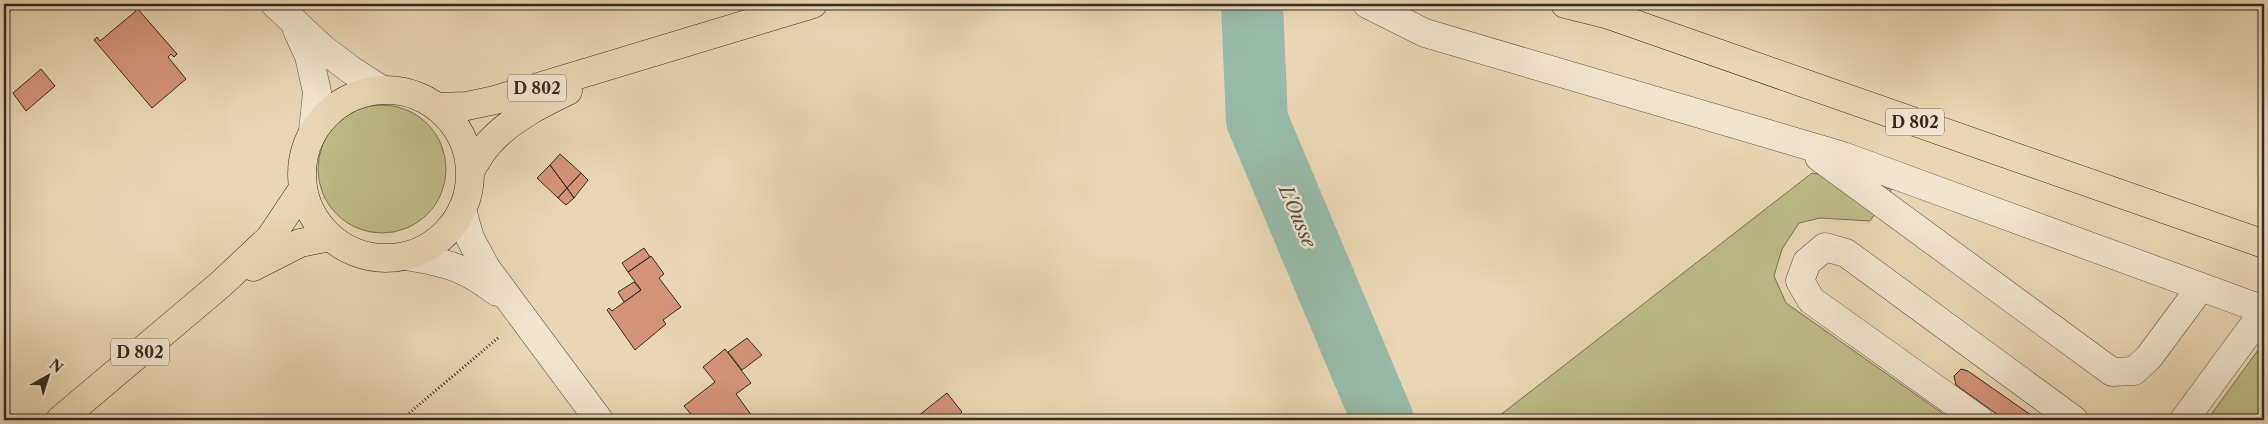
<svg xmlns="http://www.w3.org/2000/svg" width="2268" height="424" viewBox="0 0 2268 424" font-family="'Libre Caslon Text',serif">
<rect width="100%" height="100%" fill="#ead6b4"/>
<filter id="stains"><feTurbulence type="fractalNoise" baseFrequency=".004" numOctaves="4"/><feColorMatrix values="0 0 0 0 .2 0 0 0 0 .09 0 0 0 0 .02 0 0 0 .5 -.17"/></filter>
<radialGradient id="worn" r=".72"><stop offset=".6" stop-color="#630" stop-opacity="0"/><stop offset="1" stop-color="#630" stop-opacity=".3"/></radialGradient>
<path fill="#bdbc89" stroke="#787356" d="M318 169a64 64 0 1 1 128 0a64 64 0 1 1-128 0Z
M 1812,173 L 1892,189 L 1870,221 L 1820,218 L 1799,223 L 1782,249 L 1774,276 L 1786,303 L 1952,420 L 1506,420 L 1499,416 Z
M 2264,342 L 2264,420 L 2207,420 Z"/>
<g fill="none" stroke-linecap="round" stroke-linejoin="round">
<path stroke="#98baa9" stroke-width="62" d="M 1252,4 L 1257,120 L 1383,420"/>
</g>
<path fill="#d5937a" stroke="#342a22" d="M 136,7 L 177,54 L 174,57 L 171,54 L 168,57 L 186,79 L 152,108 L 94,40 L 97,37 L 100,41 L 136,11 L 134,9 Z
M 41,69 L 55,86 L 26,111 L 13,93 Z
M 560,154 L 581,173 L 567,188 L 550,165 Z
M 550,165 L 567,188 L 558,198 L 537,178 Z
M 581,173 L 588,180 L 574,198 L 567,188 Z
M 567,188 L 574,198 L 566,205 L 558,198 Z
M 644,248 L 650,257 L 628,272 L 622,263 Z
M 651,256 L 664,274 L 659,278 L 681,307 L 663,320 L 666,324 L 635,350 L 607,310 L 609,308 L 612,311 L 641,290 L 628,272 Z
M 634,282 L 641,290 L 624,302 L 618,292 Z
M 747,338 L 762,355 L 742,370 L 728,352 Z
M 725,349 L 751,383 L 736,394 L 752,416 L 746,420 L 696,420 L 684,406 L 715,382 L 703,367 Z
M 1961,369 L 1968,371 L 2038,420 L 2005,420 L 1956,385 L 1954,376 Z
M 947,393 L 962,412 L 954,420 L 913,420 Z"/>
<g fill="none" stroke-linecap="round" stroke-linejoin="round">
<g stroke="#625546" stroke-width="29">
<path id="minor" d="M 275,4 L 322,48 L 351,70 L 382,90
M 1367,4 L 1425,33 L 1843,156 L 2264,310
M 297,30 L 309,56 L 317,92 L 313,131
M 1819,157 L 2112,372 L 2134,371 L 2149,357 L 2201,287
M 462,210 L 470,238 L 486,268 L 599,420
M 407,256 C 447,263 464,267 497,292
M 1979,420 L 1811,300 L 1800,281 L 1807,262 L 1825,247 L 1846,253 L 2074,420
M 2184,420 L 2264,311"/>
</g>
<g stroke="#342a22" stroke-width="29">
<path id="major" d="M 1565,4 L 1609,15 L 2264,244
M302 174a84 84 0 1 1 168 0a84 84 0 1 1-168 0Z
M 437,107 L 467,106 L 495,100 L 813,4
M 470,171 C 476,162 482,150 490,142 C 511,119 541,104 568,91
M 253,267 L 300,243 L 330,237
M 60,420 L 221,284 L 270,238 L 302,190"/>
</g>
<path stroke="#342a22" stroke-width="3" stroke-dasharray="1 2.5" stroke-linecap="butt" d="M 401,420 L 498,338"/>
<use href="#minor" stroke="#f1e4ce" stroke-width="28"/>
<use href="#major" stroke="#ead6b4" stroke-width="28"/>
</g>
<g text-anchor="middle" stroke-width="5" stroke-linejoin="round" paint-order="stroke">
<g fill="#f1e4ce" stroke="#6d6256" stroke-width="1">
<rect x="508" y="74.5" width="58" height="27" rx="4"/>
<rect x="1886" y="108.5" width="58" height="27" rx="4"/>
<rect x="111" y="338.5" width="58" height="27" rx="4"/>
</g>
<g font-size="16" font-weight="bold" fill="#342a22">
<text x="537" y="94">D 802</text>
<text x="1915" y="128">D 802</text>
<text x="140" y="358">D 802</text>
</g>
<g font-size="19" font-style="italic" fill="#4d4e44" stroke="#f1e4ce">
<text transform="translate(1298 216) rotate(67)" y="7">L'Ousse</text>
</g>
</g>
<rect width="2268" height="424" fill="none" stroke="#ead6b4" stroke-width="20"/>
<rect x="5" y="5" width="2258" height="414" fill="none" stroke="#342a22" stroke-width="2.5"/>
<rect x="10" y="10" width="2248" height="404" fill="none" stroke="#342a22"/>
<g transform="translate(48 376) rotate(39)" stroke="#f1e4ce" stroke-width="4" paint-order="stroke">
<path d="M0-4L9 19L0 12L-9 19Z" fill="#342a22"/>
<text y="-8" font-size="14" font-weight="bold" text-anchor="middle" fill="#342a22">N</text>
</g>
<rect width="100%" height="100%" filter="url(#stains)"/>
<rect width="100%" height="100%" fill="url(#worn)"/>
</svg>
